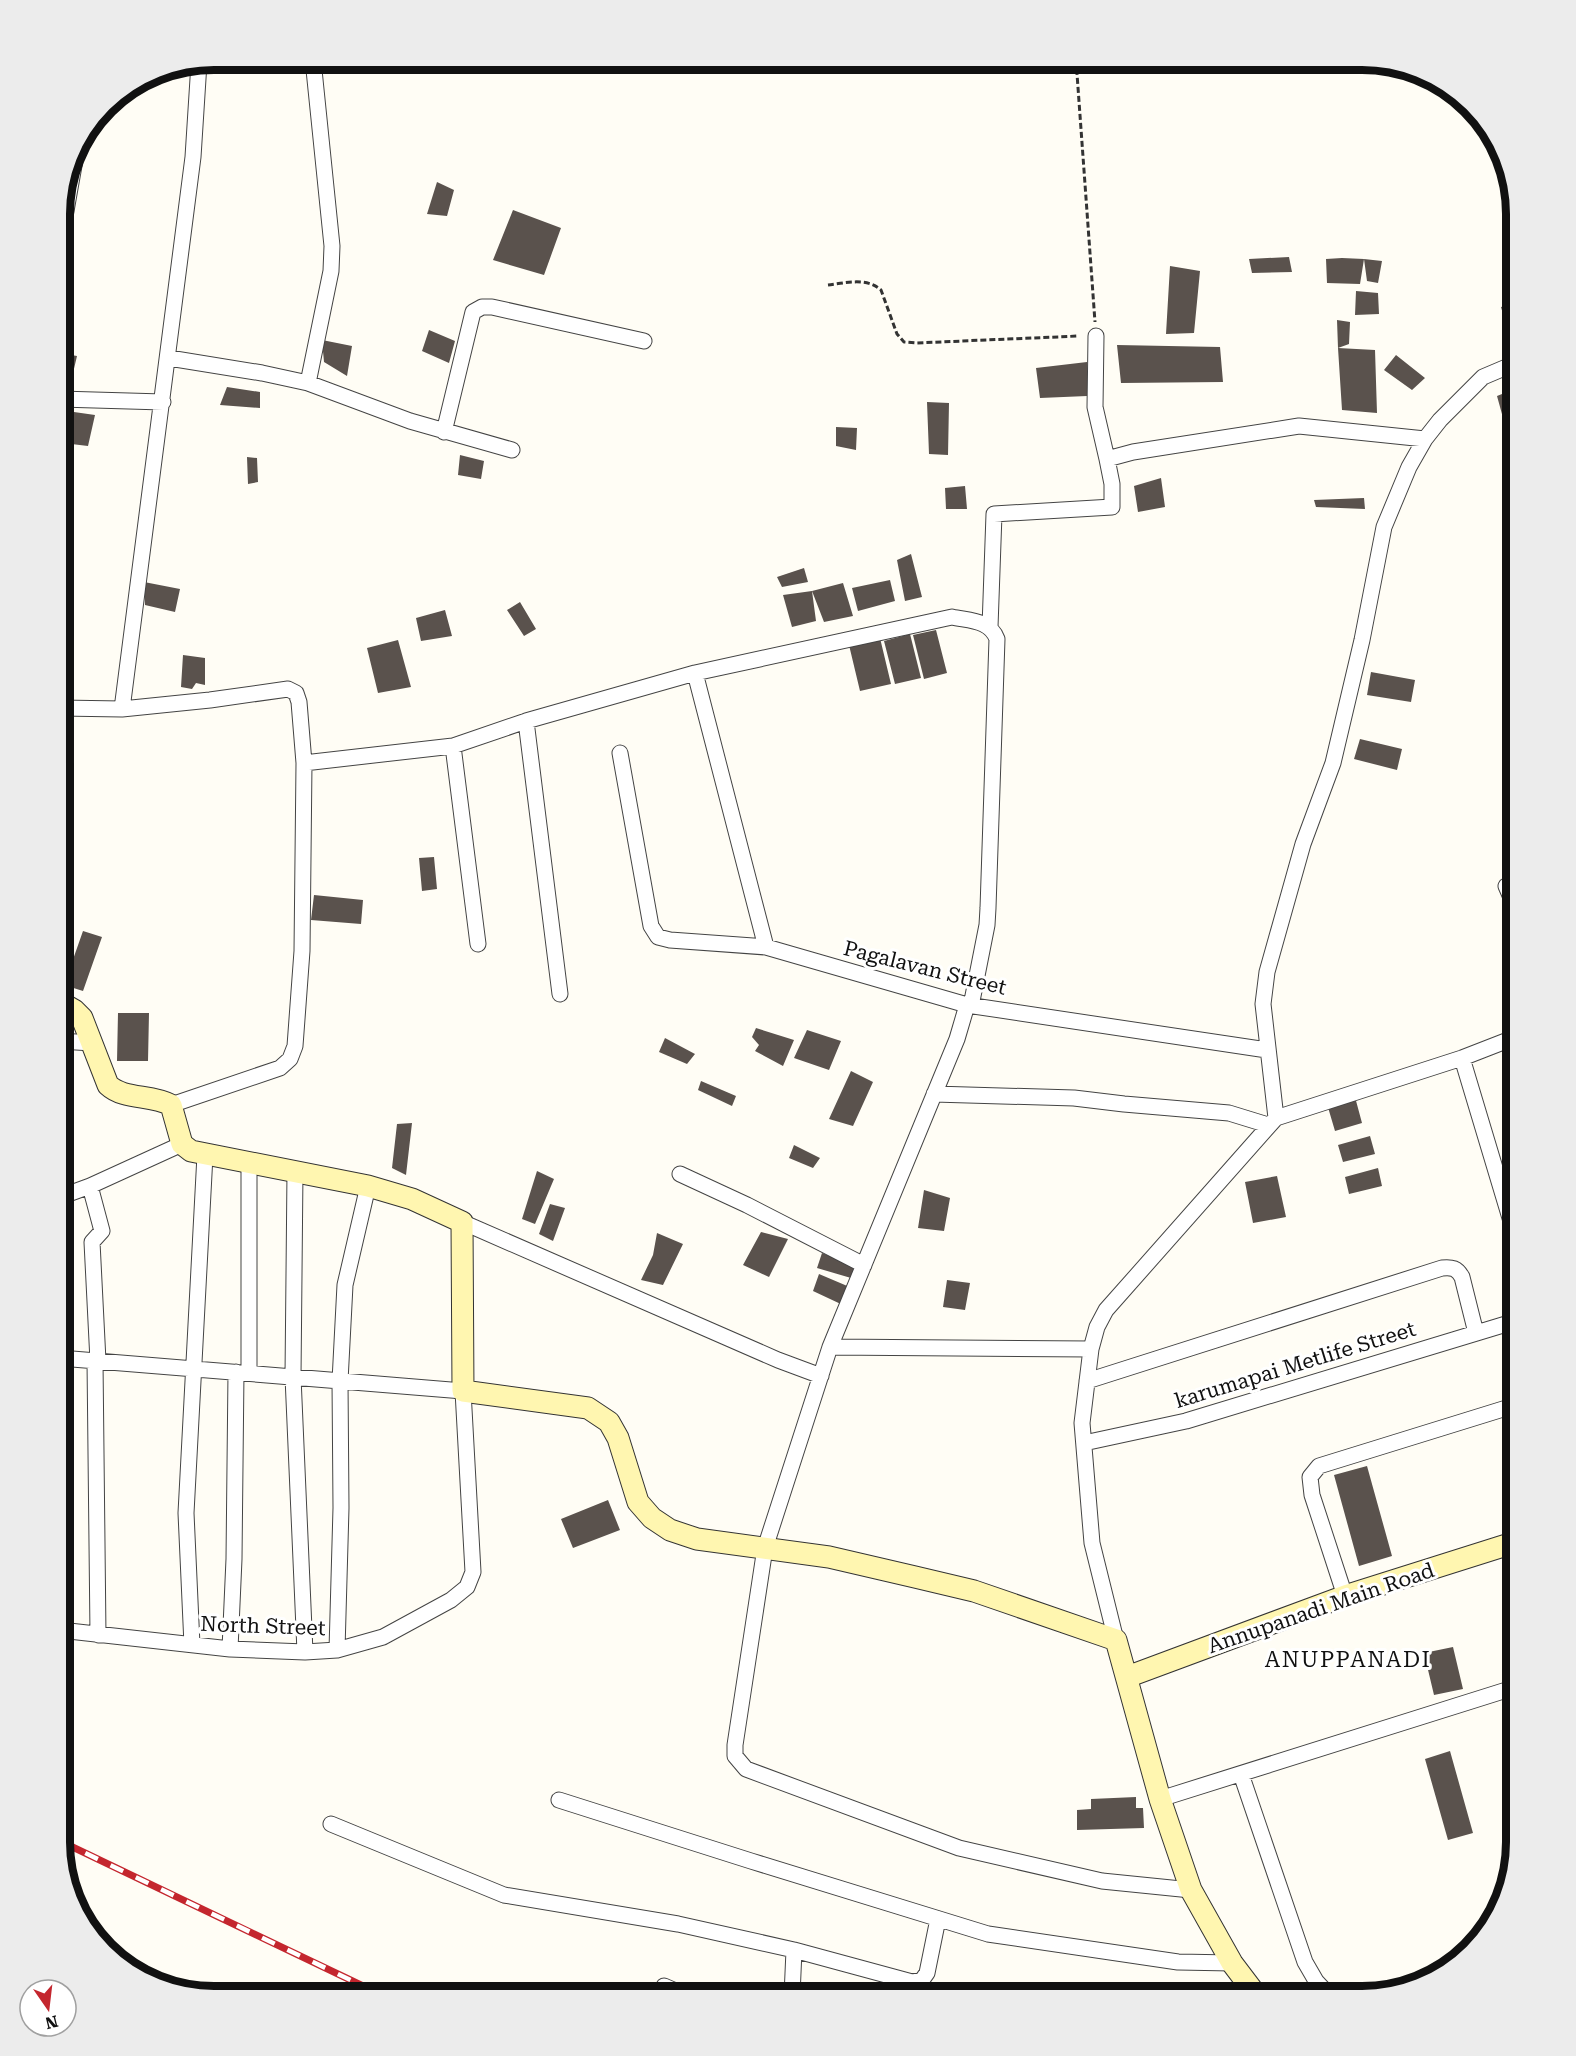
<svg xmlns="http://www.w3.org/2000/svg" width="1576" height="2056" viewBox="0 0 1576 2056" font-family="'Roboto Serif',serif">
<rect width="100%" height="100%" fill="#fffdf5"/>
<path fill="#5a524d" d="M 437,182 L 454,190 L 447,216 L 427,214 Z
M 513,210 L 561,228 L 544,275 L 493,260 Z
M 1289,257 L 1292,272 L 1252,273 L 1249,259 Z
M 1342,258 L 1364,259 L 1360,284 L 1327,283 L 1326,259 Z
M 1364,259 L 1382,261 L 1378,283 L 1367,281 Z
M 1170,266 L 1200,271 L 1194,333 L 1166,334 Z
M 1356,291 L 1378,293 L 1379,314 L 1355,315 Z
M 1516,303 L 1516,341 L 1511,342 L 1501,307 Z
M 1337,320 L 1350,322 L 1349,344 L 1338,348 Z
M 429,330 L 455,341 L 449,363 L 422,351 Z
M 322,340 L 352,346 L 347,376 L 324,362 Z
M 1117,345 L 1220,347 L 1223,382 L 1121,383 Z
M 1338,348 L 1375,350 L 1377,413 L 1342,410 Z
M 60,353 L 77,356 L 73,373 L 60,372 Z
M 1396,355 L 1425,378 L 1412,390 L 1384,370 Z
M 1087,362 L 1087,396 L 1040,398 L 1036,368 Z
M 227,387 L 260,392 L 260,408 L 220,405 Z
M 1512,390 L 1516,401 L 1516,434 L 1508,436 L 1497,396 Z
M 927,402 L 949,403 L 948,455 L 929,454 Z
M 74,412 L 95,415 L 88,446 L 63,443 Z
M 836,427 L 857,428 L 856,450 L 836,446 Z
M 460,455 L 484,461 L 481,479 L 458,475 Z
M 247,457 L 257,458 L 258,482 L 248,484 Z
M 1161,478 L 1165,507 L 1138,512 L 1134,486 Z
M 965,486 L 967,509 L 946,509 L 945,488 Z
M 1364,498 L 1365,509 L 1316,507 L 1314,500 Z
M 911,554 L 922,597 L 905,601 L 897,560 Z
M 804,568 L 808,582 L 782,587 L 777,577 Z
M 890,580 L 895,601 L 858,611 L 852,588 Z
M 144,582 L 180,589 L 175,612 L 145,605 Z
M 843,583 L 853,616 L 824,622 L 812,591 L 816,621 L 792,627 L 783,595 L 812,591 Z
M 520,602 L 536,629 L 524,636 L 507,610 Z
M 445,610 L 452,636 L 421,641 L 416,618 Z
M 936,630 L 947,673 L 924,679 L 913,635 Z
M 910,634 L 921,678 L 895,684 L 884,641 Z
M 880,638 L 891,684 L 860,691 L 849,645 Z
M 398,640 L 411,687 L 378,693 L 367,648 Z
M 183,655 L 205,658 L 205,685 L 196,683 L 192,689 L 181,687 Z
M 1371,672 L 1415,680 L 1411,702 L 1367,695 Z
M 1360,739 L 1402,749 L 1397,770 L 1354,759 Z
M 434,857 L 437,889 L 422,891 L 419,858 Z
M 314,895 L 363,900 L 361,924 L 311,920 Z
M 83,931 L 102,937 L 83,991 L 64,985 Z
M 118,1013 L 149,1013 L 148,1061 L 117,1061 Z
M 756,1028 L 794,1040 L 783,1066 L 755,1051 L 759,1045 L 752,1037 Z
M 807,1030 L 841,1041 L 829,1070 L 794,1058 Z
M 665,1038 L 695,1054 L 687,1064 L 659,1052 Z
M 851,1071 L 873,1082 L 853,1126 L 829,1119 Z
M 701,1081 L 736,1096 L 732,1106 L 698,1090 Z
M 1355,1097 L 1362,1123 L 1335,1131 L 1327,1104 Z
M 412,1123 L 406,1175 L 392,1168 L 397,1124 Z
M 1370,1136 L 1375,1154 L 1343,1162 L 1338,1145 Z
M 794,1145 L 820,1158 L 813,1168 L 789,1158 Z
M 1378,1168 L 1382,1186 L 1349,1194 L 1345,1177 Z
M 537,1171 L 554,1179 L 535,1224 L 522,1219 Z
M 1277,1176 L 1286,1217 L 1253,1223 L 1245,1182 Z
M 924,1190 L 950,1198 L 944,1231 L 918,1228 Z
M 550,1204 L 565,1208 L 553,1241 L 539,1234 Z
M 761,1232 L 788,1239 L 769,1277 L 743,1265 Z
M 657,1233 L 683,1244 L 663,1285 L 641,1280 L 653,1255 Z
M 822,1253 L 855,1266 L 851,1278 L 817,1268 Z
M 819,1274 L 852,1288 L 845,1306 L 813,1291 Z
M 947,1280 L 970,1283 L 965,1310 L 943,1307 Z
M 1367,1466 L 1392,1556 L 1359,1566 L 1334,1475 Z
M 608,1500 L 620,1530 L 573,1548 L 561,1519 Z
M 1453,1647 L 1463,1689 L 1434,1695 L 1424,1653 Z
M 1450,1751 L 1473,1833 L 1448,1840 L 1425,1759 Z
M 1136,1797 L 1136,1808 L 1143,1808 L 1144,1828 L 1077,1830 L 1077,1810 L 1091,1809 L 1091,1799 Z
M 1000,1986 L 1062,1995 L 1062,1996 L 999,1996 Z"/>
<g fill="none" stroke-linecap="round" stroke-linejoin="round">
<g stroke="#444" stroke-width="17">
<path id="street" d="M 60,245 L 78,143
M 1096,336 L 1095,407 L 1107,459 L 1133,452 L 1299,426 L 1425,439
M 169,358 L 262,373 L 308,383 L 410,421 L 512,450
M 308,383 L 331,271 L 332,246 L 313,60
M 60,399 L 163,402
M 444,432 L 473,312 L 482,307 L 492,307 L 644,341
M 990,627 L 994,514 L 1112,507 L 1112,484 L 1107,459
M 60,708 L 122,709 L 210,700 L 288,689 L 296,693 L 299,702 L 304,763 L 453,746 L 526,721 L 695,673
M 122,709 L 193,157 L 199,63
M 526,721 L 560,994
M 453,746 L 478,944
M 620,753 L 651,926 L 658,937 L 670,940 L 766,947 L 967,1005 L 1267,1050
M 1516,909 L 1506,886 L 1516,883
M 766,947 L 695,673 L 952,617 C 970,621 990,620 997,639 L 988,908 L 987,925 L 971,1006
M 967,1005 L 957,1039 L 830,1347 L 765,1548 L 735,1745 L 735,1756 L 746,1769 L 959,1848 L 1102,1881 L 1191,1890
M 60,1041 L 92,1043
M 1462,1058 L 1516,1238
M 934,1094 L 1074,1098 L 1124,1104 L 1229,1113 L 1268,1125
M 171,1105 L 280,1068 L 290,1059 L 295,1046 L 302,951 L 304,763
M 1276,1118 L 1462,1058 L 1516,1037
M 249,1163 L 249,1372
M 295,1171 L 293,1377 L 305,1652
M 680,1174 L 747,1205 L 864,1265
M 90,1186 L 102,1231 L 92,1242 L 98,1361
M 60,1197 L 90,1186 L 182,1144
M 462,1222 L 778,1360 L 821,1376
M 830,1347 L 1091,1349
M 95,1361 L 98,1635
M 1087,1381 L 1442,1268 C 1452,1267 1457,1268 1462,1277 L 1476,1333
M 1084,1443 L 1186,1421 L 1516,1321
M 1345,1596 L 1312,1495 L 1310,1477 L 1319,1466 L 1516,1405
M 60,1630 L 230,1649 L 305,1652 L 337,1650 L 383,1637 L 451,1600 L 467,1587 L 473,1572 L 463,1391 L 60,1358
M 1116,1640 L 1092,1543 L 1082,1423 L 1091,1349 L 1097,1327 L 1106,1310 L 1276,1118 L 1263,1004 L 1267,972 L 1303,844 L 1333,763 L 1362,640 L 1384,527 L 1409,467 L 1425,439 L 1440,420 L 1483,377 L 1516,363
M 192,1645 L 186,1513 L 205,1155
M 230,1649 L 234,1559 L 236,1372
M 337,1650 L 341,1508 L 340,1381 L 345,1285 L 368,1186
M 1241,1774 L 1305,1962 L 1316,1981 L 1330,1996
M 1160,1799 L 1516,1687
M 559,1800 L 751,1861 L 988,1934 L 1178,1962 L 1232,1963
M 331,1824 L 504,1895 L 678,1924 L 794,1950 L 912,1982 L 922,1980 L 927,1973 L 938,1919
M 664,1986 L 687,1996
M 792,1996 L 794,1950"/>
</g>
<g stroke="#333" stroke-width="23">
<path id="secondary" d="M 60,1002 L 74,1010 L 82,1018 L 108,1085 C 124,1100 151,1094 171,1105 L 182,1144 L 191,1151 L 368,1186 L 412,1199 L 462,1222 L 463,1391 L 588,1408 L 609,1422 L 618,1438 L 638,1502 L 652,1518 L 670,1530 L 697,1539 L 829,1557 L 915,1577 L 974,1591 L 1116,1640 L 1160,1799 L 1191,1890 L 1232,1963 L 1257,1996
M 1127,1677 L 1345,1596 L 1516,1542"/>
</g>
<path stroke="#333" stroke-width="3" stroke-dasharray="6 3" stroke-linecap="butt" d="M 1076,60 L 1095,322
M 828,285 C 845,283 867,277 881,290 L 897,334 L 904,342 L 916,343 L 1079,336"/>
<use href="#street" stroke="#fff" stroke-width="15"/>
<use href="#secondary" stroke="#fff6b0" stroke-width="21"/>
<g stroke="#c4262e" stroke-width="7">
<path id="rail" d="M 60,1841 L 384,1996"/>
</g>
<use href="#rail" stroke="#fff" stroke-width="4.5" stroke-dasharray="14" stroke-linecap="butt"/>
</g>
<g text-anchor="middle" stroke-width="6" stroke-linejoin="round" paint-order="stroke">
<g font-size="21" fill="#111" stroke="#fff">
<text transform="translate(925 968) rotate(14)" y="7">Pagalavan Street</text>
<text transform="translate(1295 1365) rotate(-17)" y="7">karumapai Metlife Street</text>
<text transform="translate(1321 1608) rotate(-19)" y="7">Annupanadi Main Road</text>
<text transform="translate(263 1626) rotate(2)" y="7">North Street</text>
</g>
<g font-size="22" letter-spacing="1.5" fill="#111" stroke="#fff">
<text x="1348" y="1667">ANUPPANADI</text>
</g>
</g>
<path d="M0 0H1576V2056H0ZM214 70H1362A144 144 0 0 1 1506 214V1842A144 144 0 0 1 1362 1986H214A144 144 0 0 1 70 1842V214A144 144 0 0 1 214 70Z" fill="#ececec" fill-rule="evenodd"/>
<path fill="none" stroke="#111" stroke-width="8" d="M214 70H1362A144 144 0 0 1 1506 214V1842A144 144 0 0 1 1362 1986H214A144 144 0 0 1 70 1842V214A144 144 0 0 1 214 70Z"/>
<g transform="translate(48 2008) rotate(166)"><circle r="28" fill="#ffffff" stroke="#a0a0a0" stroke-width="1.5"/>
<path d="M0-4.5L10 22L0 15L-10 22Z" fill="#c4262e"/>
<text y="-9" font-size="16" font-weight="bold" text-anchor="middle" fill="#111111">N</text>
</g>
</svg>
